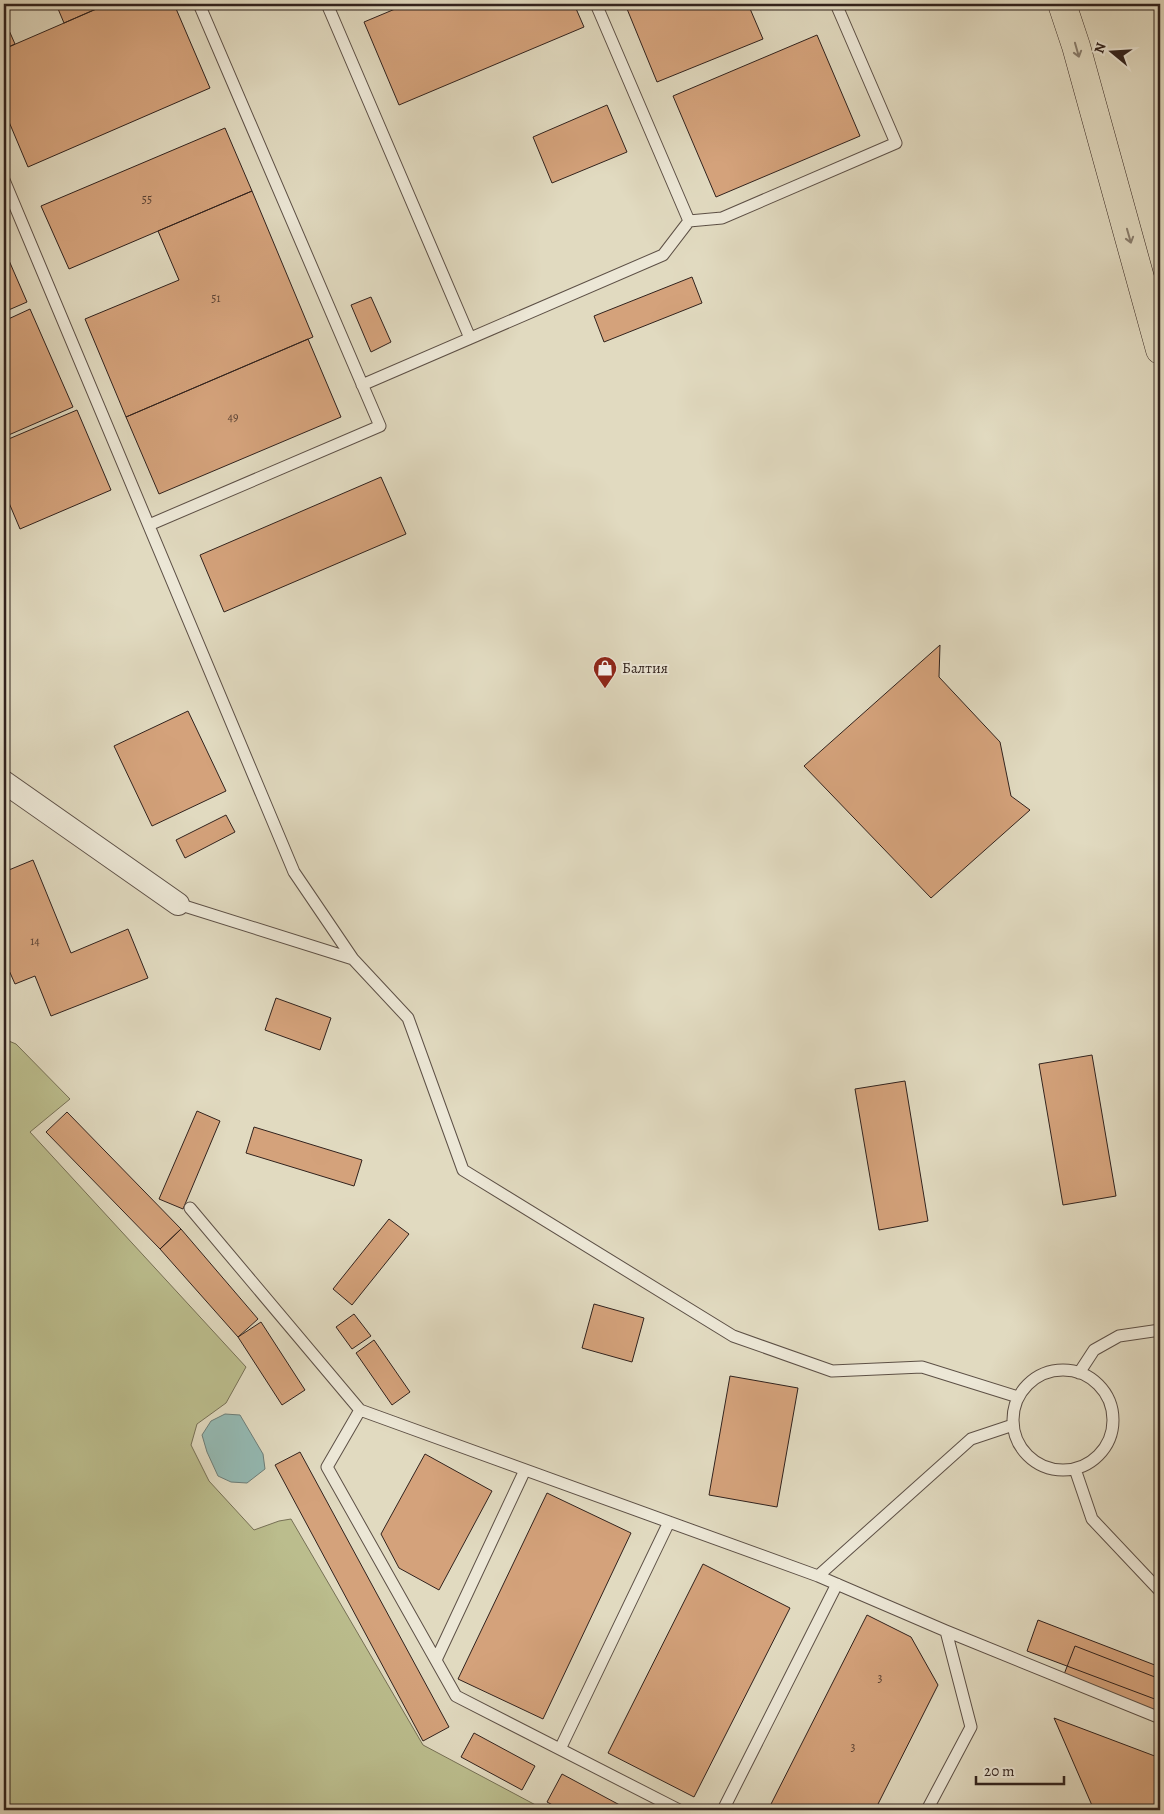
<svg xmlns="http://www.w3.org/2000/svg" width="1164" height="1814" viewBox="0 0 1164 1814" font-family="Alegreya,serif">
<rect width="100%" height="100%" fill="#e1dac0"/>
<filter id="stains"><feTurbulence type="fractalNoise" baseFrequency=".004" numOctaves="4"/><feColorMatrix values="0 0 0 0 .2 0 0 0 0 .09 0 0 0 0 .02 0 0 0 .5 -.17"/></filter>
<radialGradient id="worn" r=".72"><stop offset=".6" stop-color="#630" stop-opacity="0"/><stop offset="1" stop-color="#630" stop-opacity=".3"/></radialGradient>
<path fill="#bbbd8d" stroke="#767055" d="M 4,1039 L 16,1044 L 70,1099 L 30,1132 L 246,1367 L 226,1403 L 197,1424 L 191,1445 L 209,1481 L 254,1530 L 279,1521 L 291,1519 L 423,1745 L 545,1810 L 4,1810 Z"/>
<path fill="#94bab4" stroke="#6c7d78" d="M 225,1414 L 240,1415 L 263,1454 L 265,1469 L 247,1483 L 231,1482 L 218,1476 L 207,1452 L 202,1435 L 211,1421 Z"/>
<path fill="#d4a27b" stroke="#31221d" d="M 56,4 L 104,4 L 105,5 L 64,23 Z
M 108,4 L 174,4 L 210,88 L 28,167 L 4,110 L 4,49 Z
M 407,4 L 574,4 L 584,27 L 399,105 L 364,22 Z
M 625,4 L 748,4 L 763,39 L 657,82 Z
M 4,19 L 15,44 L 4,49 Z
M 817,35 L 860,136 L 716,197 L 673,96 Z
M 607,105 L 627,152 L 552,183 L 533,137 Z
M 225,128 L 252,191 L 69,269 L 41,206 Z
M 252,191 L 313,337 L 126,417 L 85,319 L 179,280 L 158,231 Z
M 4,249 L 27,302 L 4,312 Z
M 692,277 L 702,303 L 604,342 L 594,316 Z
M 371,297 L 391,342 L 371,352 L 351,305 Z
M 30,309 L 73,407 L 4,437 L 4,321 Z
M 308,339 L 341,417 L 159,494 L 126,417 Z
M 77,410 L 111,490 L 20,529 L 4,491 L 4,441 Z
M 381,477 L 406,534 L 224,612 L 200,555 Z
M 940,645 L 939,677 L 1000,742 L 1011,796 L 1030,810 L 931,898 L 804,766 Z
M 188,711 L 226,791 L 152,826 L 114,746 Z
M 226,815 L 235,832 L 185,858 L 176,840 Z
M 33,860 L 71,953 L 128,929 L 148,978 L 51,1016 L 35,976 L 15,984 L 4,959 L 4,872 Z
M 276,998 L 331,1018 L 320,1050 L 265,1030 Z
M 1092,1055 L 1116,1196 L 1063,1205 L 1039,1064 Z
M 905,1081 L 928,1221 L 879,1230 L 855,1089 Z
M 197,1111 L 220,1121 L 183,1209 L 159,1199 Z
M 67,1112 L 181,1229 L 160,1249 L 46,1132 Z
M 254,1127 L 362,1160 L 354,1186 L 246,1153 Z
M 389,1219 L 409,1234 L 352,1305 L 333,1289 Z
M 181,1229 L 258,1319 L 238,1337 L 160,1249 Z
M 594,1304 L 644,1318 L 632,1362 L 582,1348 Z
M 354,1314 L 371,1336 L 352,1349 L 336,1327 Z
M 261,1322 L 305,1390 L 282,1405 L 238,1337 Z
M 374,1340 L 410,1392 L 392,1405 L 356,1353 Z
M 730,1376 L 798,1388 L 777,1507 L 709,1495 Z
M 300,1452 L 449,1727 L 423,1741 L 275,1465 Z
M 425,1454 L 492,1491 L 439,1590 L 399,1568 L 381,1534 Z
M 547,1493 L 631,1533 L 543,1719 L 458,1679 Z
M 703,1564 L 790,1608 L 694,1797 L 608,1753 Z
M 867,1615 L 911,1637 L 938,1685 L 875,1810 L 768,1810 Z
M 1038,1620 L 1160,1667 L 1160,1701 L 1027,1651 Z
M 1075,1646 L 1160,1679 L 1160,1714 L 1063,1677 Z
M 1054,1718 L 1160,1758 L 1160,1810 L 1094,1810 Z
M 474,1733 L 535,1766 L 522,1790 L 461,1757 Z
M 562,1774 L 629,1810 L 562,1810 L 547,1802 Z"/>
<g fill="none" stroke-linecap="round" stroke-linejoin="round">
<g stroke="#5d5046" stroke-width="13">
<path id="service" d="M 327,4 L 470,338
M 4,180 L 294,872 L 353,959 L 408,1018 L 463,1170 L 733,1336 L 832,1371 L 922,1367 L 1018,1397
M 689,221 L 722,218 L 896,143 L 836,4
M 362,385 L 663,255 L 689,221 L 596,4
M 149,525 L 380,426 L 199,4
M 178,904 L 353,959
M 190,1208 L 360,1410 L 818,1576 L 946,1631 L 1160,1718
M1013 1420a50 50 0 1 1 100 0a50 50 0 1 1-100 0Z
M 1079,1373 L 1094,1350 L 1119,1336 L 1160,1330
M 360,1410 L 327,1467 L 456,1696 L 679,1810
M 1075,1469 L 1092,1519 L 1160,1591
M 818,1576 L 971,1439 L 1013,1425
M 436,1660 L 525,1470
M 560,1749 L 669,1522
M 723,1810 L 837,1584
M 927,1810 L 971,1727 L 946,1631"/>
</g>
<g stroke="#5d5046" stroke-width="24">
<path id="minor" d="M 4,782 L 178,904"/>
</g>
<g stroke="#31221d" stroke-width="29">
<path id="motorway" d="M 1062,4 L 1076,46 L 1160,350"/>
</g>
<use href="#service" stroke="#ece7d6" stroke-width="11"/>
<use href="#minor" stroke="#ece7d6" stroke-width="22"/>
<use href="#motorway" stroke="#e1dac0" stroke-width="28"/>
</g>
<defs><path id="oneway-shaft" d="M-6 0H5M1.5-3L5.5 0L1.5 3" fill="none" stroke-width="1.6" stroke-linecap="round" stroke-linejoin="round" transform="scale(1.25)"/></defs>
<g stroke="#897e6e">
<use href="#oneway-shaft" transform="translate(1077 50) rotate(74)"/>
<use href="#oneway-shaft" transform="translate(1129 236) rotate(74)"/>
</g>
<defs>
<g id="shop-pin" transform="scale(1.25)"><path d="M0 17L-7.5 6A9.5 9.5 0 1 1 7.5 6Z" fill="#8f2418" stroke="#ece7d6"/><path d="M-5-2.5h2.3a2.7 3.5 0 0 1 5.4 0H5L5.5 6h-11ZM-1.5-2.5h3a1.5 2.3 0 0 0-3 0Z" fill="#fff"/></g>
</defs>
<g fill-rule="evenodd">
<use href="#shop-pin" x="605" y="668"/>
</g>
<g text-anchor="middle" stroke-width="4" stroke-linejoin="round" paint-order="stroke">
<g font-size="12" fill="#5a4234">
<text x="147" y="203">55</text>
<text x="216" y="302">51</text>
<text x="233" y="421">49</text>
<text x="35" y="945">14</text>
<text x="880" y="1682">3</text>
<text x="853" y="1751">3</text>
</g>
<g font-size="15" fill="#31221d" stroke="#ece7d6" text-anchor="start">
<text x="622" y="673">Балтия</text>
</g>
</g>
<rect width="1164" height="1814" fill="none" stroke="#e1dac0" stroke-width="20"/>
<rect x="5" y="5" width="1154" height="1804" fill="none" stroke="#31221d" stroke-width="2.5"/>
<rect x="10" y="10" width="1144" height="1794" fill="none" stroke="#31221d"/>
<g transform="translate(1112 52) rotate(288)" stroke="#ece7d6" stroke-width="4" paint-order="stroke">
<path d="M0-4L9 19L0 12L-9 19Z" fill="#31221d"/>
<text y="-8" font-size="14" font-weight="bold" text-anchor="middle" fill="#31221d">N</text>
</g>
<path d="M976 1776v8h88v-8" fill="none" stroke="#31221d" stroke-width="2.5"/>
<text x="984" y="1776" font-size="15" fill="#31221d" stroke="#ece7d6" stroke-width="4" paint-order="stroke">20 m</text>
<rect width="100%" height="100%" filter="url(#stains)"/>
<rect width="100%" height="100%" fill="url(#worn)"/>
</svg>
